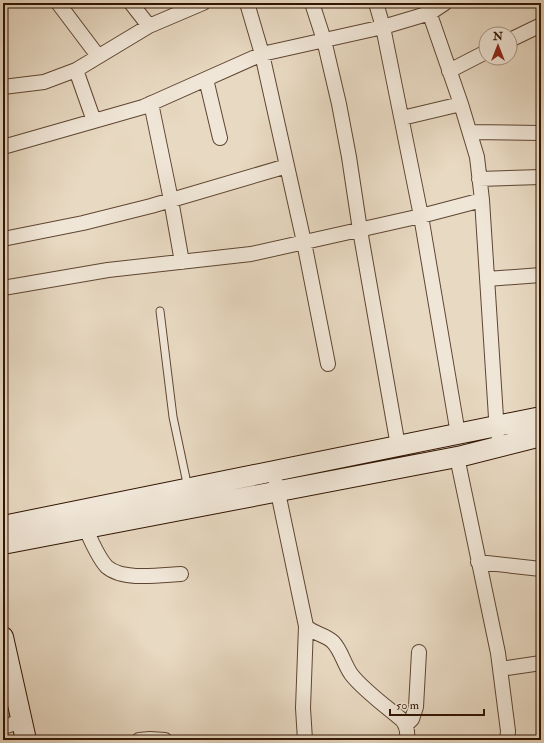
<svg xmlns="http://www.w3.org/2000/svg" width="544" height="743" viewBox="0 0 544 743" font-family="'IM FELL Double Pica',serif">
<rect width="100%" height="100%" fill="#e8d9c2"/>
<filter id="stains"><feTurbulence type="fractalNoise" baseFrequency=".005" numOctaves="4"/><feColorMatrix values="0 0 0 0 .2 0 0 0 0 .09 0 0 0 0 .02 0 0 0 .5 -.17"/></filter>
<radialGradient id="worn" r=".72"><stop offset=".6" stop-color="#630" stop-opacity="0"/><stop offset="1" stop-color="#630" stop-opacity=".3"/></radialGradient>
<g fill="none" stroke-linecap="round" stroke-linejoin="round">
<g stroke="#5f4632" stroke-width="9">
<path id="lane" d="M 160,311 L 173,417 L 188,488"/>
</g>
<g stroke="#5f4632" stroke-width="16">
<path id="street" d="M 58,3 L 98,56
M 131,3 L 149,26
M 247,3 L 262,54 L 304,242 L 328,364
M 312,3 L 324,40 L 339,104 L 349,157 L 360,230 L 398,446
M 376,3 L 383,27 L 421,216 L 458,434
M 426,3 L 461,104 L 477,157 L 482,200 L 497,433
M 510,40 L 541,25
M 76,70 L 94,121
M 449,71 L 486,52
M 206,79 L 220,138
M 3,87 L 44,82 L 76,70 L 149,26 L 203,3
M 151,103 L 171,200 L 182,262
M 402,118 L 461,104
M 470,132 L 541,133
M 3,147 L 143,107 L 262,54 L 383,27 L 430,13 L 445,3
M 479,179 L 541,177
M 3,239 L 83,223 L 151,206 L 287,166
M 487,279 L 541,275
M 3,288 L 108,270 L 251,254 L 421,216 L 482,200
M 457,457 L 498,653 L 508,731 L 507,740
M 276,483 L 306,626 C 313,634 325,634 333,642 C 341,650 344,664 351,674 C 363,690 387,707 402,720 C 407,726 408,732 407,740
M 82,520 C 87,532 98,558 107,567 C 123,581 161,575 181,574
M 478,562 L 541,569
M 500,669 L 541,663
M 406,725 L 412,719 L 416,707 L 419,652
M 3,727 L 22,721
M 139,740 L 150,739 L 165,740
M 305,740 L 303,708 L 306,626"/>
</g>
<g stroke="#311502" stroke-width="22">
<path id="secondary" d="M 3,526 L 541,417
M 3,544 L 462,456 L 541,436
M 3,637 L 26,740"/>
</g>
<use href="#lane" stroke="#f0e6d7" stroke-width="7"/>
<use href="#street" stroke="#f0e6d7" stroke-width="14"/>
<use href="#secondary" stroke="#f0e6d7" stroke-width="20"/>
</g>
<rect width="544" height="743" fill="none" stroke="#e8d9c2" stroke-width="16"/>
<rect x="4" y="4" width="536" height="735" fill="none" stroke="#311502" stroke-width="2"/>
<rect x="8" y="8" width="528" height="727" fill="none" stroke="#311502"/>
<g transform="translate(498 46)"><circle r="19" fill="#f0e6d7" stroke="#a49282"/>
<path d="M0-3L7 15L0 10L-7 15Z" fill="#8f2418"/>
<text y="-6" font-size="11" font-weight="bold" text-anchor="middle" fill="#311502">N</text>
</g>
<path d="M390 709v6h94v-6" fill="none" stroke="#311502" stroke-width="2"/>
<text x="396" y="709" font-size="12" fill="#311502" stroke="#f0e6d7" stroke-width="3" paint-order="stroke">50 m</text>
<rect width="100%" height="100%" filter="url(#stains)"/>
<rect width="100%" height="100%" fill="url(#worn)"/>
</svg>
